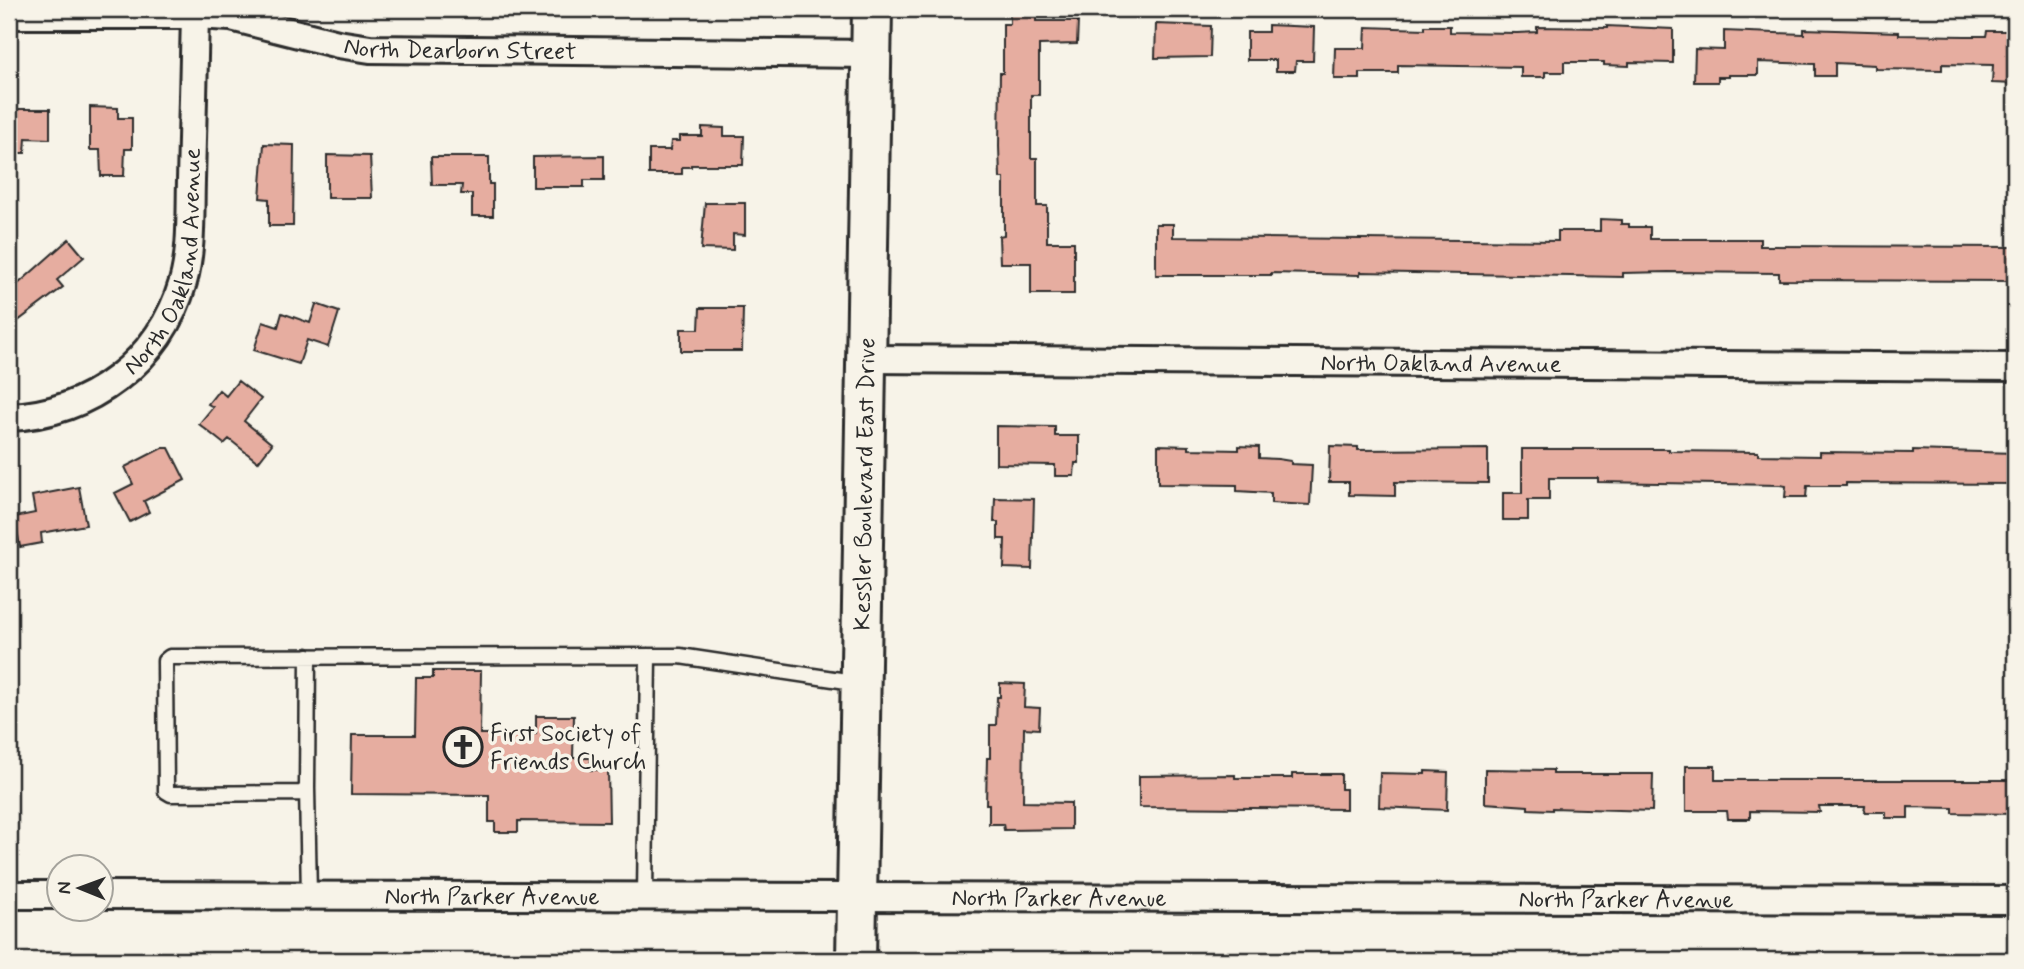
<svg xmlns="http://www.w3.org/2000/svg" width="2024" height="969" viewBox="0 0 2024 969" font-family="Mynerve,sans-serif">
<rect width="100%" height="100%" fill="#f7f3e8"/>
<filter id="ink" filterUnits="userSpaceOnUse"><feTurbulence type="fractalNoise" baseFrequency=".0143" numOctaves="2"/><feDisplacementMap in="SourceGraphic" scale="14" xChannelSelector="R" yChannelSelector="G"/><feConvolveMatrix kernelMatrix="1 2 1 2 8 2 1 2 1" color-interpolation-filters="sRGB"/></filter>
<g filter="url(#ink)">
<path fill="#e6ada0" stroke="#2b2b2b" stroke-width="2" d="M 1010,9 L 1036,9 L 1036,21 L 1078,21 L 1077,44 L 1039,45 L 1039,95 L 1031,95 L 1031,158 L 1037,158 L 1037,206 L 1047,206 L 1047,242 L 1074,242 L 1074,294 L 1031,294 L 1031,263 L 1000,263 L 999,236 L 1004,235 L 1004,178 L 1000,178 L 999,146 L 1000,73 L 1003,73 L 1003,24 L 1010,24 Z
M 1156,24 L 1211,26 L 1210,57 L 1155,58 Z
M 1268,25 L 1314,27 L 1313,61 L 1296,61 L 1295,71 L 1276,71 L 1276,60 L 1247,60 L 1247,32 L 1268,32 Z
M 1425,26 L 1450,26 L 1450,32 L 1517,33 L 1537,32 L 1537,27 L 1607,28 L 1607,26 L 1673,29 L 1673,63 L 1629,62 L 1629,66 L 1604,65 L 1604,62 L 1564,62 L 1564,72 L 1545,72 L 1545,77 L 1521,77 L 1521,67 L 1398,65 L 1398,73 L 1360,73 L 1360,79 L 1334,79 L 1335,48 L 1365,48 L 1366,27 L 1425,29 Z
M 1804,29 L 1899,32 L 1899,35 L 1965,36 L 1986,36 L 1987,31 L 2015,31 L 2014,84 L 1992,83 L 1993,65 L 1942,64 L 1942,70 L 1875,69 L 1875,65 L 1835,63 L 1835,76 L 1815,76 L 1815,64 L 1758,62 L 1758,75 L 1729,75 L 1729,77 L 1718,77 L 1718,82 L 1694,82 L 1695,49 L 1724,50 L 1724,31 L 1804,34 Z
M 90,107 L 118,108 L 118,118 L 132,118 L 132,149 L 125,149 L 124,176 L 101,176 L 100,150 L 90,150 Z
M 9,109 L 50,109 L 50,139 L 26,138 L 25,153 L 9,153 Z
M 702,127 L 724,128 L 724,136 L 744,136 L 743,165 L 691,165 L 691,167 L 682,167 L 682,174 L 649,174 L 649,150 L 670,150 L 671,141 L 680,141 L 680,136 L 702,136 Z
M 264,144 L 294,145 L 293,226 L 269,226 L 269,199 L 260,198 Z
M 327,155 L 370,156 L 372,198 L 327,198 Z
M 604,156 L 604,180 L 584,180 L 584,187 L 533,187 L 533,157 Z
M 431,157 L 489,157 L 489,184 L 493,184 L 493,216 L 472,216 L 472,194 L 461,194 L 462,185 L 432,185 Z
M 705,203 L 745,203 L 745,235 L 733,234 L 733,250 L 701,249 Z
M 1600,219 L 1621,220 L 1621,224 L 1629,224 L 1629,227 L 1650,227 L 1650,239 L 1760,239 L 1760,246 L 2015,247 L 2015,281 L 1779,280 L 1779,273 L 1668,272 L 1623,273 L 1623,277 L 1360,272 L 1360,275 L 1271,273 L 1271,275 L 1156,275 L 1156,224 L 1173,224 L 1173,237 L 1558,241 L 1558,231 L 1600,231 Z
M 69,239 L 84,257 L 57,280 L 63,287 L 18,321 L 9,310 L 9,292 Z
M 316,304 L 339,312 L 328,347 L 307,340 L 299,364 L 254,350 L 263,322 L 278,327 L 282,313 L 310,323 Z
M 700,308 L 743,308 L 742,351 L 681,351 L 681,329 L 699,329 Z
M 238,381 L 261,399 L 244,421 L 272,444 L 258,462 L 229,439 L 224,444 L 199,424 L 213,407 L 208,404 L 219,390 L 226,396 Z
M 996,426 L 1055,427 L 1055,436 L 1079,436 L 1079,463 L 1075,463 L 1074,476 L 1055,476 L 1055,465 L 996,464 Z
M 1158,445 L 1189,446 L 1189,449 L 1239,450 L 1239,446 L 1259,447 L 1259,458 L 1278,459 L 1291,461 L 1291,464 L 1312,465 L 1310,505 L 1271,503 L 1271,493 L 1237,491 L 1237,485 L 1158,484 Z
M 1330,446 L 1358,447 L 1358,450 L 1488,449 L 1488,483 L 1395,482 L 1395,496 L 1349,495 L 1349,482 L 1329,482 Z
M 162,448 L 169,448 L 185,480 L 144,501 L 149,512 L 130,522 L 115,493 L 133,484 L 125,467 Z
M 1522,449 L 1669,449 L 1669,451 L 1758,452 L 1758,455 L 1820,456 L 1820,452 L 1913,453 L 1913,450 L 2015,453 L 2015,484 L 1846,483 L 1846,486 L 1807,486 L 1806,497 L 1785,497 L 1786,486 L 1780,485 L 1598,482 L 1598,478 L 1549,478 L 1549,500 L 1528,500 L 1528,520 L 1503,520 L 1503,493 L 1522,493 Z
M 79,487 L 86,525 L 41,533 L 42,543 L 20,547 L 15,517 L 35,513 L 32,496 Z
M 995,498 L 1034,499 L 1032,569 L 1004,568 L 1005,539 L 998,539 L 998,522 L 994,522 Z
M 433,671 L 481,671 L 480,734 L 536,734 L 536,716 L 574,716 L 573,758 L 591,758 L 590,770 L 608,770 L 609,822 L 518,821 L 518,832 L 495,832 L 495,822 L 489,822 L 489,795 L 351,794 L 352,735 L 415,735 L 416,678 L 433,678 Z
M 1000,683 L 1025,684 L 1024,707 L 1040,708 L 1039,729 L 1024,728 L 1023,802 L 1071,803 L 1071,829 L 1004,830 L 1003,824 L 989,824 L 989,804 L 986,804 L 987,758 L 990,758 L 990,725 L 996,725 L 997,697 L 1000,697 Z
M 1686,766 L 1715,766 L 1715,780 L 2015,780 L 2015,814 L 1953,813 L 1953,808 L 1908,807 L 1908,818 L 1886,818 L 1886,812 L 1864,812 L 1865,806 L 1819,806 L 1820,812 L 1750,811 L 1750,819 L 1728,819 L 1727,811 L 1686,811 Z
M 1485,769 L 1553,770 L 1553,774 L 1653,774 L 1652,811 L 1552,808 L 1552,810 L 1528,809 L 1528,806 L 1485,803 Z
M 1425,771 L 1448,772 L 1447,810 L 1379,807 L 1380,773 L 1425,774 Z
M 1292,774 L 1341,774 L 1341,789 L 1346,789 L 1346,809 L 1139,807 L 1139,776 L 1235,775 L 1235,778 L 1292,778 Z"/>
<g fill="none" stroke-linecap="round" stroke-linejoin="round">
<g stroke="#2b2b2b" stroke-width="19">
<path id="lane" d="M 308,656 L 307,788 L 302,793 L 171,794 L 166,791 L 165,661 L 170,657 L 680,656 L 860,683
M 307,788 L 309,896
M 645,896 L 648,656"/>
</g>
<g stroke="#2b2b2b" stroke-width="32">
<g id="street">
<path id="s1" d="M 9,15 L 195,15 L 231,17 L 338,44 L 370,49 L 872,54"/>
<path id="s2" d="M 867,359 L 2015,367"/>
<path id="s3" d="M 9,417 C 90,414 160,361 183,282 C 192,250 190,214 191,181 C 192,126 194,70 195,15"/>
<path d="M 9,895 L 60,895"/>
<path id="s4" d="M 102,895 L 2015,900"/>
</g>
</g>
<g stroke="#2b2b2b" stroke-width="44">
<g id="primary">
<path id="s5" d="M 856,960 L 872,9"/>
</g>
</g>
<use href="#lane" stroke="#f7f3e8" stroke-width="14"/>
<use href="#street" stroke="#f7f3e8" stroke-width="26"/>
<use href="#primary" stroke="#f7f3e8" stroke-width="38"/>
</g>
</g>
<defs>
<g id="church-ring" transform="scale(2.0125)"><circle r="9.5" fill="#f7f3e8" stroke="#2b2b2b" stroke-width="1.5"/><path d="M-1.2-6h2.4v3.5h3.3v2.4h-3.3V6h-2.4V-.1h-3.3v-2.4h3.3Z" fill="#2b2b2b"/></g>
</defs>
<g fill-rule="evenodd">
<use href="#church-ring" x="463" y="747"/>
</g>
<g text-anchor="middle" stroke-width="7" stroke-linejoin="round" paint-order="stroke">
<g font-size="24" fill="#2b2b2b" stroke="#f7f3e8">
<text dy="8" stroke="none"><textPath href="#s1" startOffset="455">North Dearborn Street</textPath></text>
<text dy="8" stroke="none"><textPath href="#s3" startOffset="250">North Oakland Avenue</textPath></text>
<text dy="8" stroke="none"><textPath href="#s2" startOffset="574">North Oakland Avenue</textPath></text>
<text dy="8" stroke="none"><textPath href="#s5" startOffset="476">Kessler Boulevard East Drive</textPath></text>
<text dy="8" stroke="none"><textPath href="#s4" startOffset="390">North Parker Avenue</textPath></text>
<text dy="8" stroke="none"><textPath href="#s4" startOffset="957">North Parker Avenue</textPath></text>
<text dy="8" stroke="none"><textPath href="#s4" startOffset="1524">North Parker Avenue</textPath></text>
</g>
<g font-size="24" fill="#2b2b2b" stroke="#f7f3e8" text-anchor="start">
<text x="490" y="741">First Society of<tspan x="490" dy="28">Friends Church</tspan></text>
</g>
</g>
<rect width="2024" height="969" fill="none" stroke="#f7f3e8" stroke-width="35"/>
<rect x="18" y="18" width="1989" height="934" fill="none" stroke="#2b2b2b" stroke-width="2.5" filter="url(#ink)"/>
<g transform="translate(80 888) rotate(271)"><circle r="33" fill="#f7f3e8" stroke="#a5a39c" stroke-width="2"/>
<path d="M0-5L12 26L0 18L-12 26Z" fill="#2b2b2b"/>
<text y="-10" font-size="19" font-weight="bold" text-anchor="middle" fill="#2b2b2b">N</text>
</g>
</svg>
